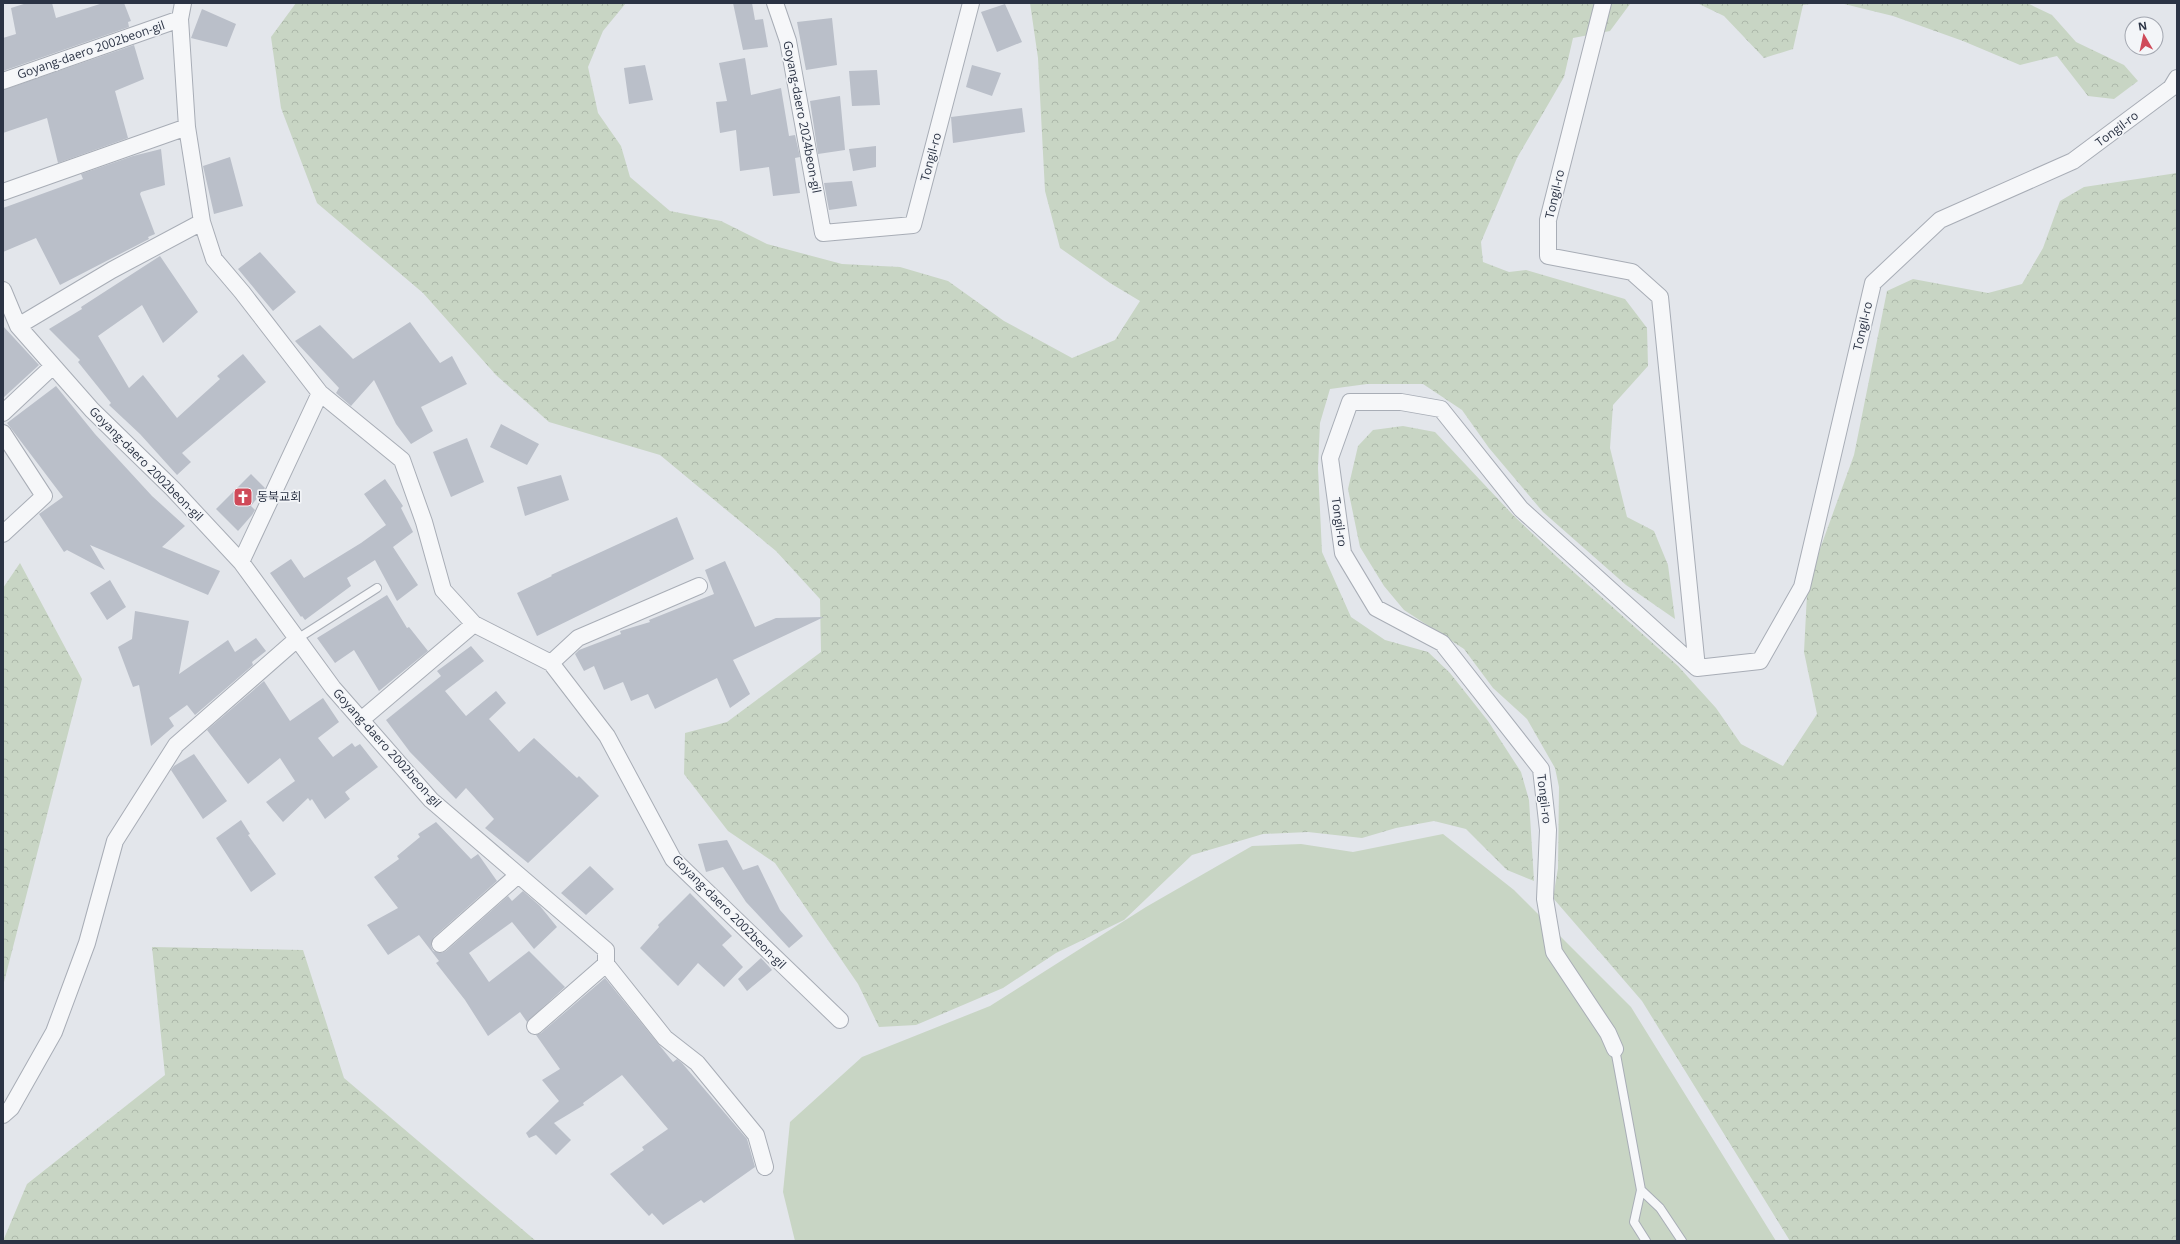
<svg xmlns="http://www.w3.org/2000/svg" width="2180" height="1244" viewBox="0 0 2180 1244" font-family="'Open Sans','Noto Sans KR',sans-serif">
<defs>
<pattern id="forest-crowns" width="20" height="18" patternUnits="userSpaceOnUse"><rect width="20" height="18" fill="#c8d5c4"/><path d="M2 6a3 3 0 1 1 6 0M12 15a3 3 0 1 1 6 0" fill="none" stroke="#acb7aa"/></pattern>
</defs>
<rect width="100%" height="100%" fill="#e3e6eb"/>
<path fill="#c8d5c4" d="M 1443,834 L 1514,890 L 1631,1007 L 1776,1241 L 795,1241 L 783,1192 L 790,1122 L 862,1057 L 990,1006 L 1146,907 L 1252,846 L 1301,844 L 1353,852 Z"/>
<path fill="url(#forest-crowns)" d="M 296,3 L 626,3 L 603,31 L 588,67 L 598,113 L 621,146 L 630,177 L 670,211 L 721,221 L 767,244 L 842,264 L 900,267 L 948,281 L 1004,321 L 1072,358 L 1115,340 L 1140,301 L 1110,283 L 1060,248 L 1045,191 L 1038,58 L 1030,3 L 1635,3 L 1630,4 L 1610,31 L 1573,38 L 1564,77 L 1517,158 L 1481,242 L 1483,262 L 1509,272 L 1526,270 L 1625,299 L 1647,328 L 1648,366 L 1613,405 L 1610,448 L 1627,517 L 1654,531 L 1668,565 L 1675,619 L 1626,585 L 1543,512 L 1489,448 L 1462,410 L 1423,384 L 1367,384 L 1330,389 L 1320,423 L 1318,468 L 1322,552 L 1351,617 L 1385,640 L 1428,652 L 1450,673 L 1488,721 L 1521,772 L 1529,800 L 1534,881 L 1507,870 L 1466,829 L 1434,821 L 1396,828 L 1362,838 L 1308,832 L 1263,834 L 1192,855 L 1124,920 L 1056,953 L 1003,988 L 916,1025 L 879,1027 L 858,984 L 775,863 L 728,831 L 684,774 L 685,733 L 727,722 L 821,652 L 820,599 L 776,551 L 660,455 L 549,422 L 496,375 L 423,293 L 317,203 L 281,108 L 271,37 Z
M 1697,3 L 1818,3 L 1803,5 L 1793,49 L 1764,58 L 1724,16 Z
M 1840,3 L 2027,3 L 2052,15 L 2076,42 L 2124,65 L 2138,81 L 2114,99 L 2088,96 L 2057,56 L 2020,65 L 1963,41 L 1893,16 Z
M 2177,173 L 2177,1241 L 1790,1241 L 1642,1001 L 1553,898 L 1558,868 L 1559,787 L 1555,768 L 1527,719 L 1493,688 L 1464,649 L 1404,610 L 1384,586 L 1360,547 L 1348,489 L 1358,446 L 1373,430 L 1403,426 L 1435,432 L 1513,515 L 1557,557 L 1678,666 L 1716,708 L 1741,744 L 1783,766 L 1817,714 L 1804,652 L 1807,594 L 1820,549 L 1854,455 L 1887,291 L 1913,279 L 1988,293 L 2022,284 L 2043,248 L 2060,201 L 2084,187 Z
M 20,563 L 82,679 L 3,986 L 3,588 Z
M 152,947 L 303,950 L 344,1078 L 536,1241 L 3,1241 L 27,1184 L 165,1075 Z"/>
<path fill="#babfc9" d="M 27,3 L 52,3 L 56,18 L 103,3 L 124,3 L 131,21 L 128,22 L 129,27 L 3,71 L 3,38 L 16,34 L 11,8 Z
M 733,3 L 752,3 L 755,20 L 763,19 L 768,47 L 743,50 Z
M 1005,4 L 1022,42 L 997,52 L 981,12 Z
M 202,9 L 236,24 L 227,47 L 191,38 Z
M 832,18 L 837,65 L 806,70 L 797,22 Z
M 134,45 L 144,79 L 115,91 L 128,138 L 58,163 L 47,118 L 3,133 L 3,90 Z
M 745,58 L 751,95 L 781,88 L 789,136 L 795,135 L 800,157 L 795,158 L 800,193 L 773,196 L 769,167 L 740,171 L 736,130 L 720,133 L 716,102 L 727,101 L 719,63 Z
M 645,65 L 653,100 L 629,104 L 624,68 Z
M 972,65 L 1001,73 L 992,96 L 966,87 Z
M 877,70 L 880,105 L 852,106 L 849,71 Z
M 840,96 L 845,150 L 818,154 L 810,101 Z
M 1022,108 L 1025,132 L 953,143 L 951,117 Z
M 876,146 L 876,167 L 853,171 L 849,149 Z
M 161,149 L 165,185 L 141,192 L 140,194 L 155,234 L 148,237 L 149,239 L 60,285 L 36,238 L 3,252 L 3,208 L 83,179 L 81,174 L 133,156 Z
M 230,157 L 243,206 L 214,214 L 203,166 Z
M 852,181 L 857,206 L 829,210 L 824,183 Z
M 260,252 L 296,292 L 273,311 L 238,269 Z
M 160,256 L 198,312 L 163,343 L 142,305 L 98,336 L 129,388 L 143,375 L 177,418 L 220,379 L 217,376 L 243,354 L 266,382 L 182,453 L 191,462 L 177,475 L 140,434 L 109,405 L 111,403 L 78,362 L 80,360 L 49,329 L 82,309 L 81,307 Z
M 410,322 L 440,363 L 452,356 L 467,384 L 421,407 L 433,431 L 411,444 L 396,424 L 374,380 L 351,406 L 336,393 L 339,388 L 295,341 L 320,325 L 353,359 Z
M 3,326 L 39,365 L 3,398 Z
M 56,386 L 95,434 L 152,496 L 185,526 L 162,547 L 220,571 L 208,595 L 90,545 L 105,570 L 67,550 L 64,552 L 39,514 L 63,497 L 7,423 Z
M 501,424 L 539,444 L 527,465 L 490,447 Z
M 467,438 L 484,482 L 451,497 L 433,452 Z
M 251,474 L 265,488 L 251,506 L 255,510 L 252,515 L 238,531 L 216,509 Z
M 561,475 L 569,500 L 525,516 L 517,487 Z
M 385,479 L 403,506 L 401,508 L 413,532 L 393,547 L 418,585 L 397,601 L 375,560 L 347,578 L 351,586 L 305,620 L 302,616 L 301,617 L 270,573 L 291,559 L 304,578 L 361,543 L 386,525 L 364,494 Z
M 677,517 L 694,559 L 537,636 L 517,593 L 552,576 L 551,575 Z
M 725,561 L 755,627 L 776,618 L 824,617 L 733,660 L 750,694 L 730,708 L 717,678 L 655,709 L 648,694 L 631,701 L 623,682 L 604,690 L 594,666 L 584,671 L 575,654 L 579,650 L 621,634 L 620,631 L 650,622 L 649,620 L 714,594 L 705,570 Z
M 110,580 L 126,607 L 107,620 L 90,593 Z
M 387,595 L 407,628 L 409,627 L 428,651 L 379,691 L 354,650 L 335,663 L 317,638 Z
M 135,611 L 189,621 L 179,674 L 228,640 L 235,652 L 256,638 L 266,651 L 252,662 L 253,665 L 195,715 L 187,705 L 169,718 L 174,726 L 151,746 L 139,685 L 133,687 L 118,647 L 132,639 Z
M 471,646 L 484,661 L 445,691 L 466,716 L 496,691 L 506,703 L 489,719 L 519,752 L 534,738 L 577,778 L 579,776 L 599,796 L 528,863 L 485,828 L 494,819 L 466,788 L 456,799 L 410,752 L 386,720 L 441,676 L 437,671 Z
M 264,681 L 290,721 L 323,698 L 339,722 L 318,738 L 333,757 L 352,743 L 355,747 L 360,744 L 378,767 L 345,792 L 350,799 L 325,819 L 312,799 L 310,801 L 308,798 L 283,822 L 266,802 L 295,781 L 280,758 L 248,784 L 207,730 Z
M 194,754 L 227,801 L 203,819 L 171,770 L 174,766 Z
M 241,820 L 250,834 L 248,835 L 276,874 L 251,892 L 216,838 Z
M 436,822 L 471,859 L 478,854 L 497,881 L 434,937 L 431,946 L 433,951 L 442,953 L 446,951 L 508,896 L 512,901 L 523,891 L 540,906 L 557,927 L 534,949 L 512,922 L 469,953 L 489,982 L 529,951 L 565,987 L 527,1022 L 520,1012 L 488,1036 L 465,1000 L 436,963 L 439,961 L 419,935 L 388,955 L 367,925 L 398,908 L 374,877 L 399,859 L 397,856 L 420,837 L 418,834 Z
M 727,840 L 743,870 L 758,865 L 780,910 L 803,936 L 789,948 L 746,902 L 723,867 L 706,872 L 698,844 Z
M 590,866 L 614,889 L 586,915 L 561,893 Z
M 690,893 L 732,936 L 722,945 L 743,967 L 724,987 L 698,963 L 678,986 L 640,948 L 659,927 L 658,925 Z
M 761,958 L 772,970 L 747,991 L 738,979 Z
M 605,978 L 673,1062 L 677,1059 L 682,1063 L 747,1139 L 755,1167 L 704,1203 L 701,1200 L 663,1225 L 652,1213 L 649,1216 L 610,1174 L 644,1150 L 642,1147 L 668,1129 L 622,1075 L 583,1103 L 584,1105 L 554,1123 L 571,1140 L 556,1155 L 536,1135 L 529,1138 L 526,1133 L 559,1101 L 542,1080 L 560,1069 L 536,1035 L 541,1033 Z"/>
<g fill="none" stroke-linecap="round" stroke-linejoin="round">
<g stroke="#a8adb6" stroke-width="10">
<path id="service" d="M 297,639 L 377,588
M 1615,1049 L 1641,1190 L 1634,1222 L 1646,1241
M 1641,1190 L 1660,1208 L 1682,1241"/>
</g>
<g stroke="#a8adb6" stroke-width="18">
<path id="minor" d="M 183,3 L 180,19 L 187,127 L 202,222 L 214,259 L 242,292 L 320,393 L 402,460 L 424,522 L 443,590 L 474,624 L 551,663 L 607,736 L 673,859 L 840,1020
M 775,3 L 788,41 L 823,233 L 913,225 L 971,3
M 1603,3 L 1548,220 L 1548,256 L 1632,272 L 1660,297 L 1697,668
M 3,81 L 180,19
M 3,192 L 187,127
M 3,290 L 18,326 L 92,410 L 173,489 L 241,562 L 333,688 L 431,800 L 606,950 L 606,964 L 665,1038 L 697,1063 L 756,1135 L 765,1167
M 18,326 L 112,270 L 202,222
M 3,413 L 53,366
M 3,433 L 44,496 L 3,534
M 241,562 L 320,393
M 551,663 L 578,638 L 699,586
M 361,720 L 474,624
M 440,944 L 518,875
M 535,1026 L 606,964
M 1615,1049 L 1608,1033 L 1554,952 L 1545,899 L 1548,830 L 1541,769 L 1442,643 L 1376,608 L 1343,553 L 1330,458 L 1350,402 L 1401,402 L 1441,409 L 1521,509 L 1697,668 L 1760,661 L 1802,587 L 1873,283 L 1940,220 L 2073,161 L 2171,88 L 2177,78
M 3,1115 L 11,1108 L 54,1032 L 87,943 L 115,841 L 176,745 L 297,639"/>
</g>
<use href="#service" stroke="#f6f7f9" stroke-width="8"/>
<use href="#minor" stroke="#f6f7f9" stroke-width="16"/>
</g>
<defs>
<g id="church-square" transform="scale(1)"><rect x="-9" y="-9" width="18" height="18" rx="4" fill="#cf4a59" stroke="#f3f5f8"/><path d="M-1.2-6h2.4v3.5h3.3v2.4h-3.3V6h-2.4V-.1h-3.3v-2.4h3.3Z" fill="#fff"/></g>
</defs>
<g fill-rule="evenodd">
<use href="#church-square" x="243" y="497"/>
</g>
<g text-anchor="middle" stroke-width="3.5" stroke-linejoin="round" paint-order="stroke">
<g font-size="12" fill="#2b3344" stroke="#f3f5f8">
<text transform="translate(91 50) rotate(-19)" y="4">Goyang-daero 2002beon-gil</text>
<text transform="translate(802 117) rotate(79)" y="4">Goyang-daero 2024beon-gil</text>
<text transform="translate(2117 129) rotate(-37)" y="4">Tongil-ro</text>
<text transform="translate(931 157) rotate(-75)" y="4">Tongil-ro</text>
<text transform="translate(1555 194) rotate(-77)" y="4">Tongil-ro</text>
<text transform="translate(1863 326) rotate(-77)" y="4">Tongil-ro</text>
<text transform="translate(146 464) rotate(45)" y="4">Goyang-daero 2002beon-gil</text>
<text transform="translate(1339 522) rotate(82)" y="4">Tongil-ro</text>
<text transform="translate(387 748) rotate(48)" y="4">Goyang-daero 2002beon-gil</text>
<text transform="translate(1544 799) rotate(83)" y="4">Tongil-ro</text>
<text transform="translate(729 912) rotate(45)" y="4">Goyang-daero 2002beon-gil</text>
</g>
<g font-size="12" fill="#2b3344" stroke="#f3f5f8" text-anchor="start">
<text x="257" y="501">동북교회</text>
</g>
</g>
<rect width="2180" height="1244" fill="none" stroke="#2b3344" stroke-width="8"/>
<g transform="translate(2144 36) rotate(351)"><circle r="19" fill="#f3f5f8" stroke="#a3a7b0"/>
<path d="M0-3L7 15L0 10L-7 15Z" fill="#cf4a59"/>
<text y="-6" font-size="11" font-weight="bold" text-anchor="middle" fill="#2b3344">N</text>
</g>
</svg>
